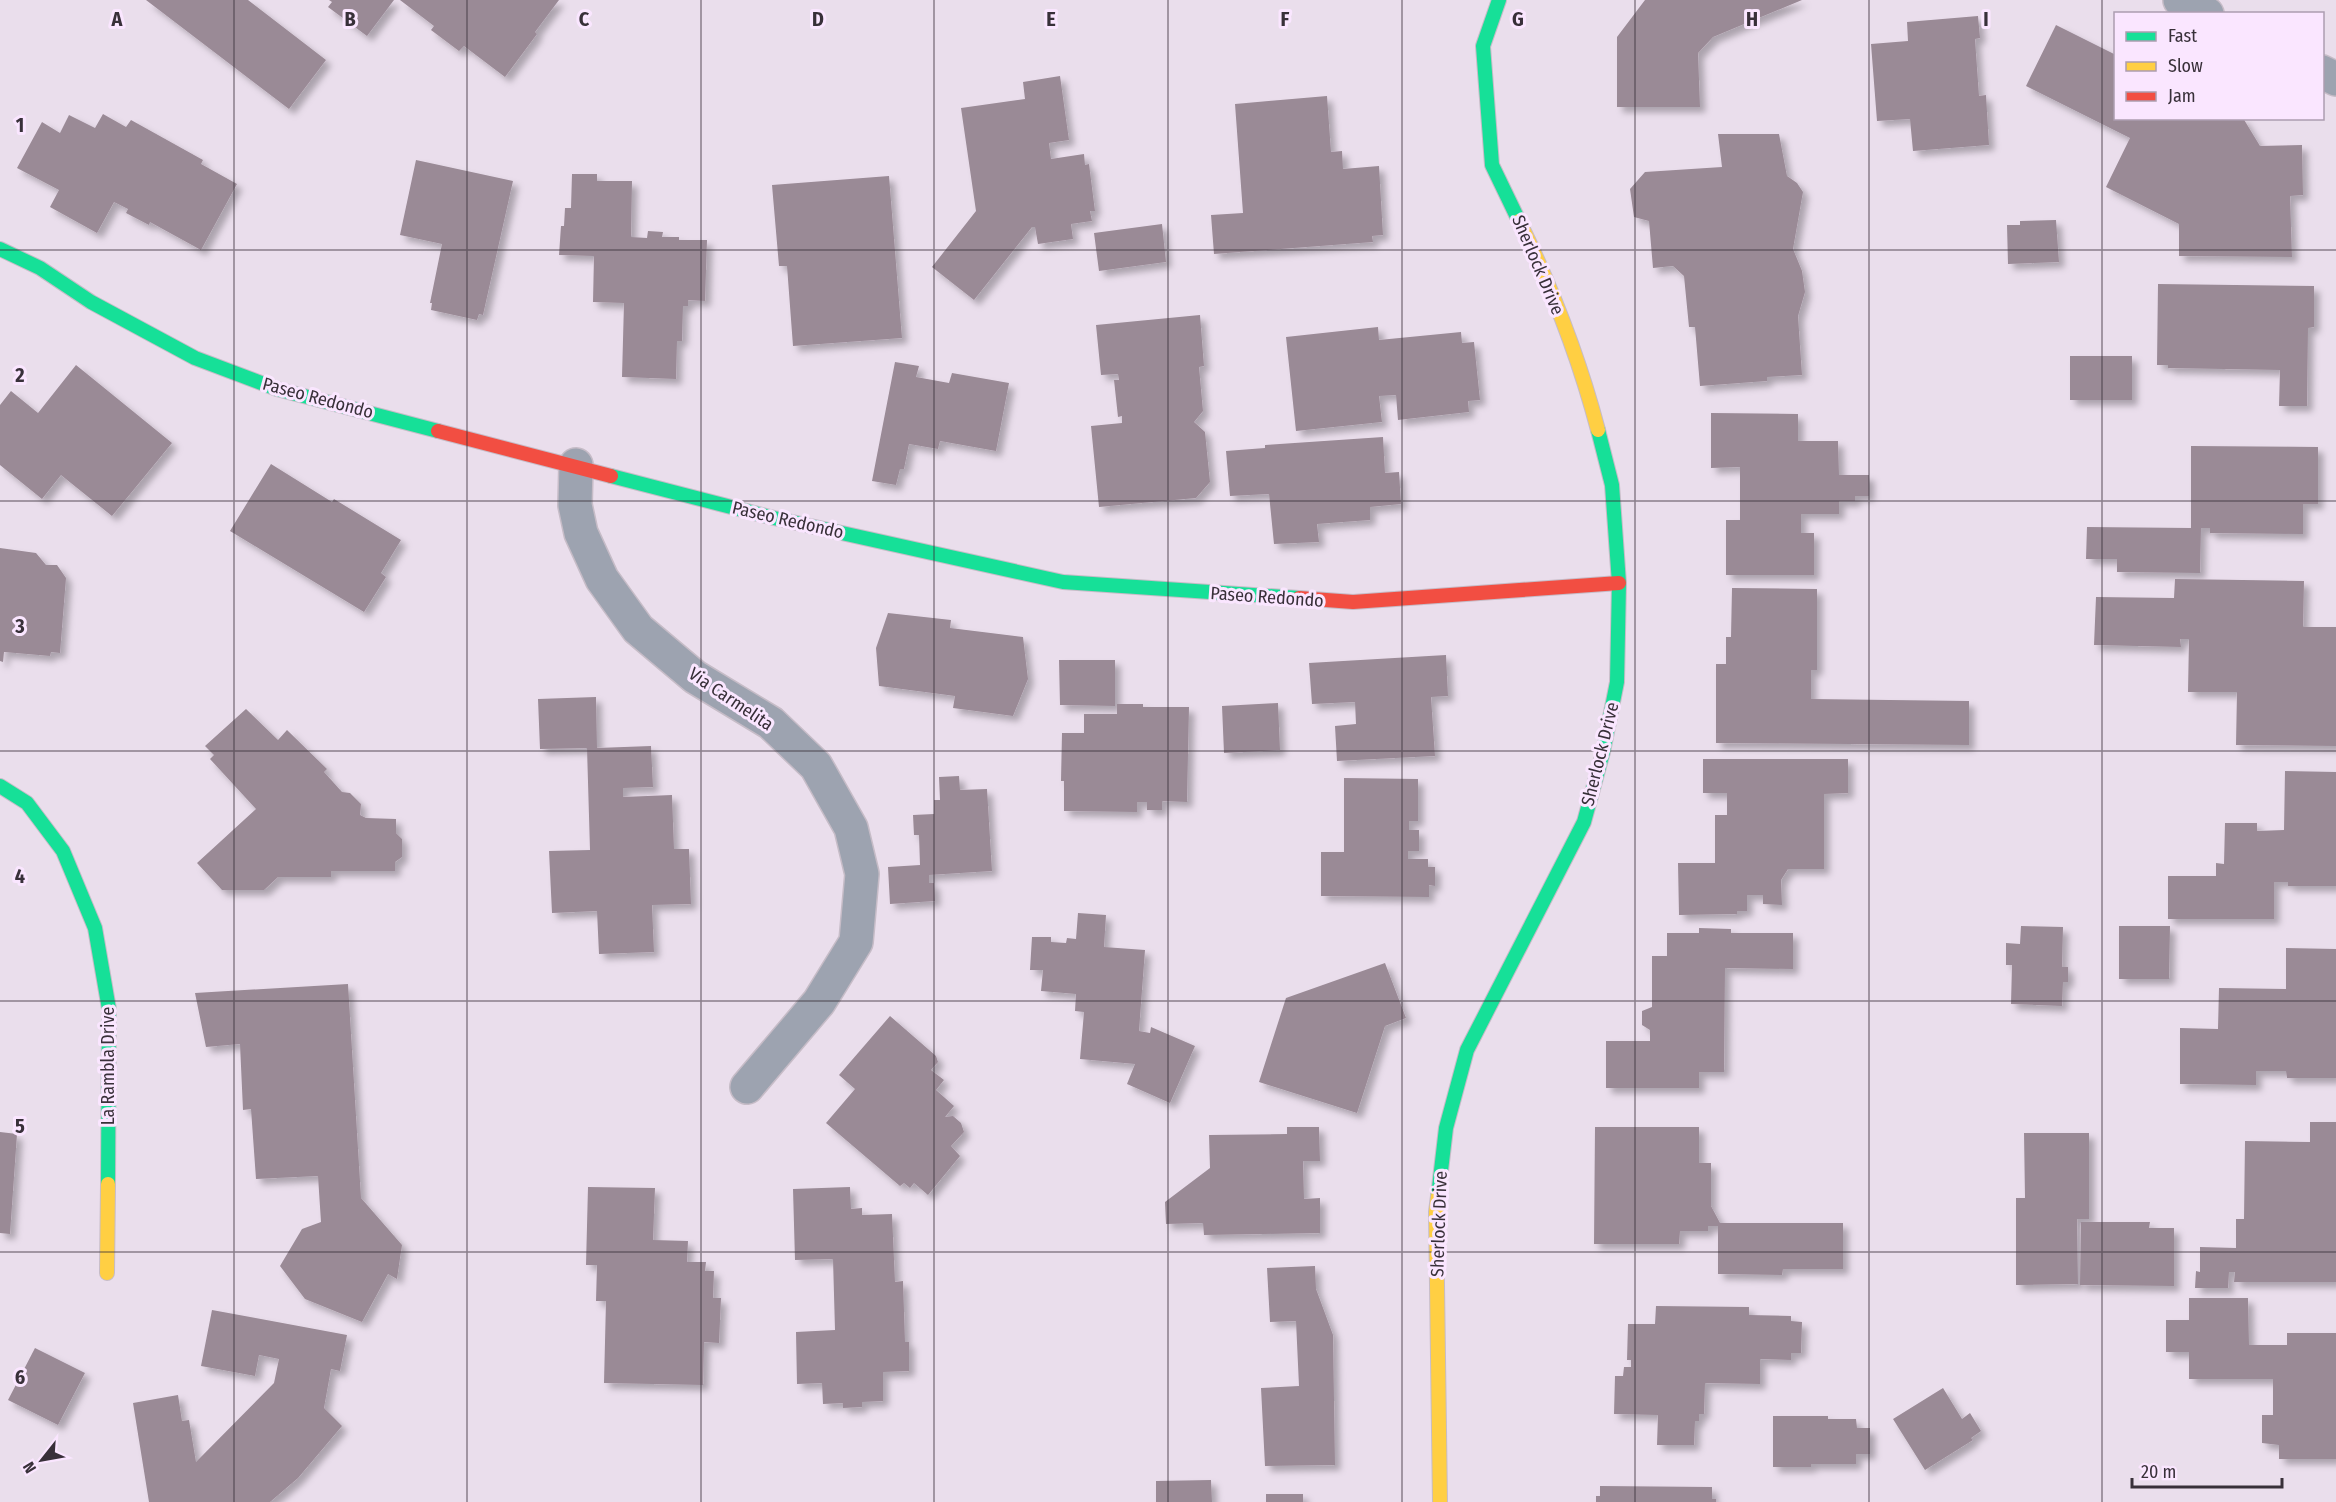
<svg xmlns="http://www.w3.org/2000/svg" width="2336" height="1502" viewBox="0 0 2336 1502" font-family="'Fira Sans Condensed',sans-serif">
<defs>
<filter id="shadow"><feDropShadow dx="5.5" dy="5.5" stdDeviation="3" flood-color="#0004"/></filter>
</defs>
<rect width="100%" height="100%" fill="#eadeec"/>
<path fill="#9a8a96" filter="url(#shadow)" d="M 146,0 L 248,0 L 326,60 L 289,109 Z
M 329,0 L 394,0 L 367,36 L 328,7 L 332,2 Z
M 400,0 L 559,0 L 535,32 L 537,34 L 505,77 L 464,46 L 459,51 L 431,30 L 434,26 Z
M 1645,0 L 1802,0 L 1713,37 L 1698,53 L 1700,107 L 1617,107 L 1617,37 Z
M 1978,16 L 1980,38 L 1975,39 L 1979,96 L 1986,95 L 1989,145 L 1913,151 L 1910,119 L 1877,121 L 1871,44 L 1908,41 L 1907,22 Z
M 2056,25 L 2116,55 L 2116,118 L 2243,118 L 2260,146 L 2302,145 L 2303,195 L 2290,196 L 2292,257 L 2179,256 L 2179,224 L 2106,187 L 2130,138 L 2026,86 Z
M 1060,76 L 1069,140 L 1049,143 L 1051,159 L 1084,154 L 1085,165 L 1089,164 L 1095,211 L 1090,211 L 1092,221 L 1071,224 L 1073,239 L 1038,244 L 1035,227 L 1032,227 L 974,300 L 932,267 L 976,211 L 961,108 L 1025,99 L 1023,82 Z
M 1327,96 L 1331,152 L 1342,151 L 1343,169 L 1379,166 L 1383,235 L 1372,236 L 1373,242 L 1214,254 L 1211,215 L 1243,213 L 1235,104 Z
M 103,114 L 126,127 L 131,120 L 203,160 L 201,164 L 237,184 L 201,250 L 150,222 L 149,225 L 126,213 L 128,209 L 114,202 L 97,233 L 50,207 L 59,190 L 17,168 L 42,122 L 60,133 L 69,115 L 95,128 Z
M 1718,134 L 1779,134 L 1787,176 L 1797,183 L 1803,192 L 1793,249 L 1802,271 L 1805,292 L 1798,316 L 1802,375 L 1767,377 L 1767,381 L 1700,386 L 1695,327 L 1689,327 L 1684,276 L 1673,266 L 1653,268 L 1649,221 L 1634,217 L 1630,189 L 1645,172 L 1722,167 Z
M 416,160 L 513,181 L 483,315 L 479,314 L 477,320 L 431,310 L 432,303 L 430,303 L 442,244 L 400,235 Z
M 572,174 L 597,174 L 597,181 L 632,181 L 631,237 L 647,238 L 648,231 L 663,232 L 662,237 L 679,237 L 679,240 L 707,240 L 705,301 L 688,300 L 688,306 L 683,306 L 682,341 L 677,341 L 676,379 L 622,377 L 624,303 L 593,302 L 594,256 L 559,255 L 561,226 L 564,226 L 565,208 L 571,208 Z
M 889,176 L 902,338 L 793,346 L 787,266 L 779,266 L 772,185 Z
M 2056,220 L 2059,262 L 2008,264 L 2007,225 L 2020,225 L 2020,221 Z
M 1162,224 L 1166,262 L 1099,271 L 1094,233 Z
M 2158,284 L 2314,286 L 2314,327 L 2308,328 L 2307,406 L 2279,406 L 2280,370 L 2168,368 L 2168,365 L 2157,365 Z
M 1200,315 L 1204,366 L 1199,367 L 1203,411 L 1194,422 L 1205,432 L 1210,482 L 1196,498 L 1099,507 L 1091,426 L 1122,423 L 1122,416 L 1118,417 L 1114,380 L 1119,380 L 1118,374 L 1101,375 L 1096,325 Z
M 1378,327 L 1379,340 L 1461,332 L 1462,343 L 1474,342 L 1480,400 L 1468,401 L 1469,412 L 1398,420 L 1396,395 L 1379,396 L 1382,422 L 1296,431 L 1286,337 Z
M 2070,356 L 2132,356 L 2132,400 L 2070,400 Z
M 895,362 L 919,366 L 916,377 L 949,383 L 952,373 L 1009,383 L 996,451 L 940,441 L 938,449 L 909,444 L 904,469 L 900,469 L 896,485 L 872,481 Z
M 76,365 L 172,443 L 112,516 L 61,475 L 42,499 L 0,465 L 0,405 L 11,391 L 38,413 Z
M 1711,413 L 1798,414 L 1798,441 L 1838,441 L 1839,475 L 1869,475 L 1869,496 L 1855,496 L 1855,501 L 1839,501 L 1839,514 L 1801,514 L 1801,533 L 1814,533 L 1814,575 L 1726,575 L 1726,520 L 1740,520 L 1740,467 L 1711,468 Z
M 1383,437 L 1385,473 L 1399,472 L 1401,504 L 1370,507 L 1370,520 L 1317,524 L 1319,542 L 1274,544 L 1269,494 L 1230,496 L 1226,451 L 1265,448 L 1265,445 Z
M 2191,446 L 2318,447 L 2318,504 L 2303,504 L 2303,534 L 2210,533 L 2210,528 L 2201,528 L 2200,573 L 2117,572 L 2117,559 L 2086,559 L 2087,527 L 2191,528 Z
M 271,464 L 332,502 L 334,499 L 401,540 L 381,573 L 386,577 L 364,612 L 230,531 Z
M 0,548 L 36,553 L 46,565 L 57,565 L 66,578 L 60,653 L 51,652 L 50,656 L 4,652 L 3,662 L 0,661 Z
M 2175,579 L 2304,581 L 2303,627 L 2336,627 L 2336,746 L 2236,745 L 2237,692 L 2188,692 L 2189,639 L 2180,639 L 2181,647 L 2094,645 L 2096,597 L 2174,598 Z
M 1732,588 L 1817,589 L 1817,670 L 1811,670 L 1811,699 L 1969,701 L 1969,745 L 1716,743 L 1716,664 L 1726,664 L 1726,637 L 1731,637 Z
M 888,613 L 951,620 L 950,628 L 1023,637 L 1028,679 L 1013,716 L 953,708 L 955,696 L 879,686 L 876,648 Z
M 1446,655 L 1448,696 L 1431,697 L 1435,756 L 1337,761 L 1335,726 L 1356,724 L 1355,702 L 1312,704 L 1309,663 Z
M 1059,660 L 1115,660 L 1115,706 L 1060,705 Z
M 596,697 L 597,748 L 651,746 L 653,787 L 623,788 L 623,797 L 672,795 L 674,849 L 689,849 L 691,904 L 652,905 L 654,952 L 599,954 L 597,911 L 552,913 L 549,851 L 590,850 L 587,748 L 540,749 L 538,699 Z
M 1278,703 L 1280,750 L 1224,753 L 1222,706 Z
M 1117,704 L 1143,704 L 1143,707 L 1189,707 L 1187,802 L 1162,801 L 1162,810 L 1147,810 L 1147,802 L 1137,802 L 1137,812 L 1064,811 L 1064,781 L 1061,781 L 1062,733 L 1084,733 L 1084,714 L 1117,714 Z
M 246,709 L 278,740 L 287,730 L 327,769 L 324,772 L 342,792 L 350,793 L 361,804 L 360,815 L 366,818 L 396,819 L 396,833 L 402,839 L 402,857 L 395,862 L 395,871 L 331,871 L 331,877 L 278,877 L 264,890 L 222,890 L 197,863 L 256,809 L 210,759 L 214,755 L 205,746 Z
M 1703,759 L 1848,759 L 1848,793 L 1824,794 L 1824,869 L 1788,869 L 1781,880 L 1782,905 L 1763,904 L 1763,895 L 1747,895 L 1747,911 L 1737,911 L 1737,914 L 1679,915 L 1678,863 L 1715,863 L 1715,815 L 1727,815 L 1727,793 L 1703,793 Z
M 2285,771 L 2336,772 L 2336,886 L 2288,886 L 2288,882 L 2274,882 L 2274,919 L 2168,919 L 2168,876 L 2216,876 L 2216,863 L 2224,864 L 2225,823 L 2257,823 L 2257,831 L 2284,830 Z
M 959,776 L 960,790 L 987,789 L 992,871 L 929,875 L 929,883 L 934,883 L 935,901 L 890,904 L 888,867 L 920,865 L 919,835 L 914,835 L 913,815 L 934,814 L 934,800 L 940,800 L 939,777 Z
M 1344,778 L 1418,779 L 1418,821 L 1409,821 L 1409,830 L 1419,830 L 1419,851 L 1408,851 L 1408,859 L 1428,859 L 1428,867 L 1435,867 L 1435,886 L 1429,885 L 1429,897 L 1321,896 L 1321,852 L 1344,852 Z
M 1078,913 L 1106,915 L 1104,947 L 1145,950 L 1139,1031 L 1150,1033 L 1151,1027 L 1195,1046 L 1170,1103 L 1127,1084 L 1135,1064 L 1080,1059 L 1084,1012 L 1075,1011 L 1076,994 L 1041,991 L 1043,970 L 1030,970 L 1032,937 L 1051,937 L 1051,942 L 1066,943 L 1067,938 L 1076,939 Z
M 2021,926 L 2063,927 L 2062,967 L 2068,967 L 2068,982 L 2063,982 L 2062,1006 L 2011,1004 L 2012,965 L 2006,965 L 2006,943 L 2020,944 Z
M 2119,926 L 2170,926 L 2169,979 L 2119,979 Z
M 1699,928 L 1731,929 L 1731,933 L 1793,933 L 1793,969 L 1725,968 L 1724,1072 L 1699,1072 L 1699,1088 L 1606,1088 L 1606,1041 L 1650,1041 L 1650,1030 L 1642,1025 L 1642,1011 L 1652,1007 L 1652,956 L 1667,956 L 1667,933 L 1699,933 Z
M 2286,948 L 2336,949 L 2336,1078 L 2287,1078 L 2286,1071 L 2256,1071 L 2256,1085 L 2180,1084 L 2180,1028 L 2218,1029 L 2219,988 L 2286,989 Z
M 1385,963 L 1406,1018 L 1385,1026 L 1357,1113 L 1259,1082 L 1286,998 Z
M 348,984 L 361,1198 L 402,1245 L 397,1279 L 388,1274 L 362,1322 L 305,1299 L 280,1266 L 302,1229 L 321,1222 L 318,1176 L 256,1179 L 251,1109 L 243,1110 L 240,1044 L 206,1047 L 195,993 Z
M 890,1016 L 936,1056 L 938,1062 L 931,1070 L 944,1080 L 936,1090 L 954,1106 L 945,1117 L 953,1116 L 961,1123 L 964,1132 L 951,1146 L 960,1156 L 928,1195 L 914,1183 L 910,1188 L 904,1183 L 900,1186 L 826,1123 L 855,1089 L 839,1075 Z
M 2310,1122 L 2336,1122 L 2336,1282 L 2234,1282 L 2235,1272 L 2229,1272 L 2228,1288 L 2195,1288 L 2196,1271 L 2200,1272 L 2200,1247 L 2236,1248 L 2236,1219 L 2244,1219 L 2245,1141 L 2310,1142 Z
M 1287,1127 L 1319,1127 L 1320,1161 L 1303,1161 L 1304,1199 L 1320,1198 L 1320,1233 L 1204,1235 L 1203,1223 L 1166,1224 L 1165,1202 L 1210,1168 L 1209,1135 L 1287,1134 Z
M 1595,1127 L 1699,1127 L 1699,1163 L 1711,1163 L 1711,1206 L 1720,1223 L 1843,1223 L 1843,1269 L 1783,1269 L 1782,1275 L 1718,1274 L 1718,1226 L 1708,1226 L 1708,1231 L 1680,1231 L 1679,1244 L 1594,1244 Z
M 0,1132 L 17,1134 L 10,1234 L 0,1233 Z
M 2024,1133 L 2089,1133 L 2089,1219 L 2077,1219 L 2078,1284 L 2016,1285 L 2016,1198 L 2025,1198 Z
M 588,1187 L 655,1188 L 653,1240 L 688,1241 L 687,1262 L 706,1262 L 705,1271 L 714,1271 L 713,1298 L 721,1298 L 719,1343 L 704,1342 L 703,1385 L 604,1383 L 606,1301 L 596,1301 L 597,1265 L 586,1265 Z
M 850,1187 L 851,1209 L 862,1208 L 862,1215 L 892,1214 L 895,1282 L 903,1281 L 905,1342 L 909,1342 L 909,1371 L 883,1372 L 883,1401 L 862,1402 L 862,1407 L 843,1408 L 843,1403 L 823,1404 L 822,1383 L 797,1384 L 796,1332 L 835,1330 L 833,1259 L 795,1260 L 793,1189 Z
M 2081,1222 L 2150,1222 L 2149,1228 L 2174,1228 L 2174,1286 L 2080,1285 Z
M 1315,1266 L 1316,1289 L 1333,1335 L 1335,1465 L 1265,1466 L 1261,1388 L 1299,1386 L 1296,1321 L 1270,1322 L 1267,1268 Z
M 2189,1298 L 2248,1298 L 2249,1345 L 2287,1345 L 2287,1333 L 2336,1333 L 2336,1459 L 2279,1459 L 2279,1445 L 2262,1443 L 2262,1415 L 2273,1415 L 2273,1379 L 2189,1379 L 2189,1352 L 2166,1352 L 2166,1320 L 2189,1320 Z
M 1656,1306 L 1749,1307 L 1749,1315 L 1791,1316 L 1791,1321 L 1802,1322 L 1801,1353 L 1791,1353 L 1791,1360 L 1760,1359 L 1760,1384 L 1705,1383 L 1704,1414 L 1699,1414 L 1699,1421 L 1695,1421 L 1694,1445 L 1657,1445 L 1658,1415 L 1614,1414 L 1615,1376 L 1623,1376 L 1624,1367 L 1631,1367 L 1631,1360 L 1627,1360 L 1628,1324 L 1655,1324 Z
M 212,1310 L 347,1335 L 340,1371 L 331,1369 L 324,1408 L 342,1426 L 298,1478 L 270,1502 L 149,1502 L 133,1403 L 178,1395 L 182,1421 L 189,1420 L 196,1462 L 274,1383 L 279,1359 L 259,1355 L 255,1376 L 201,1366 Z
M 35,1348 L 85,1373 L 58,1425 L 8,1400 Z
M 1943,1388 L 1962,1419 L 1970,1413 L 1981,1431 L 1971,1438 L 1973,1440 L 1925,1470 L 1893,1419 Z
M 1773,1416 L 1828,1416 L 1828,1419 L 1856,1419 L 1857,1428 L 1870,1428 L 1870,1454 L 1856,1454 L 1856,1464 L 1811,1464 L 1811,1467 L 1773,1467 Z
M 1211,1480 L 1212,1502 L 1156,1502 L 1156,1481 Z
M 1600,1486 L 1712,1487 L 1712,1499 L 1716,1499 L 1716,1502 L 1596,1502 L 1596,1496 L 1600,1496 Z
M 1266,1494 L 1303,1494 L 1303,1502 L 1266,1502 Z"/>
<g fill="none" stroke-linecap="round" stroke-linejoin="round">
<g stroke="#c6bcc7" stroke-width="36">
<path id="street" d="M 2180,0 L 2207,14
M 2322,72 L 2336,79
M 576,465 L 575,505 L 581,533 L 602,579 L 638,629 L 695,677 L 771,723 L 816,766 L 851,828 L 862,874 L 856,942 L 819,1002 L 747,1087"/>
</g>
<g stroke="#c6bcc7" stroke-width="16">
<path id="fast" d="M 1499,0 L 1483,46 L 1492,165 L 1519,221
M 0,249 L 40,268 L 91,302 L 195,358 L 277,389 L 438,431
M 611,476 L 774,518 L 1063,582 L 1299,598
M 0,786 L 27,803 L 63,851 L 95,928 L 109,1009 L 108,1184
M 1438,1196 L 1446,1128 L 1467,1050 L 1584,822 L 1603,752 L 1617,682 L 1619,583 L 1612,485 L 1598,430"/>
</g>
<g stroke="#c6bcc7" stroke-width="16">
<path id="slow" d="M 1519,221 C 1552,288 1579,358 1598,430
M 1438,1196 L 1436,1212 L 1440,1502
M 107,1273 L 108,1184"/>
</g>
<g stroke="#c6bcc7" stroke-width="16">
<path id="jam" d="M 438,431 L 611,476
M 1299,598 L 1353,602 L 1619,583"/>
</g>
<use href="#street" stroke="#9da3b0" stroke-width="33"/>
<use href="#fast" stroke="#16e098" stroke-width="14"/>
<use href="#slow" stroke="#ffcf43" stroke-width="14"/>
<use href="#jam" stroke="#f24e42" stroke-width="14"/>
</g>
<path fill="none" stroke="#383039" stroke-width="1.5" stroke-opacity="0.55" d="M 234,0 L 234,1502M 467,0 L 467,1502M 701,0 L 701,1502M 934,0 L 934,1502M 1168,0 L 1168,1502M 1402,0 L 1402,1502M 1635,0 L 1635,1502M 1869,0 L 1869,1502M 2102,0 L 2102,1502M 0,250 L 2336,250M 0,501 L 2336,501M 0,751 L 2336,751M 0,1001 L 2336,1001M 0,1252 L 2336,1252"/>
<g text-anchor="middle" stroke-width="6" stroke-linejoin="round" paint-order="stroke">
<g font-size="18" fill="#383039" stroke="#fae6ff">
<text transform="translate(1538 265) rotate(67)" y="6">Sherlock Drive</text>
<text transform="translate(318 398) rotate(15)" y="6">Paseo Redondo</text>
<text transform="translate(788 520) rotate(13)" y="6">Paseo Redondo</text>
<text transform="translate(1267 597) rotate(4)" y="6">Paseo Redondo</text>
<text transform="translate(731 699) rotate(34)" y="6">Via Carmelita</text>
<text transform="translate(1600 754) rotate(-76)" y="6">Sherlock Drive</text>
<text transform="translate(108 1066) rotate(-90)" y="6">La Rambla Drive</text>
<text transform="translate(1439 1224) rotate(-88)" y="6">Sherlock Drive</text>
</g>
</g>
<g font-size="20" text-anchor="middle" font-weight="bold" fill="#383039" stroke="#fae6ff" stroke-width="6" stroke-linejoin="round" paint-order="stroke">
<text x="117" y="26">A</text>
<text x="350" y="26">B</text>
<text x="584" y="26">C</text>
<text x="818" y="26">D</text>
<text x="1051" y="26">E</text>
<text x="1285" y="26">F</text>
<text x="1518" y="26">G</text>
<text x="1752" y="26">H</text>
<text x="1986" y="26">I</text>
<text x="20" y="132">1</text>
<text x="20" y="382">2</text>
<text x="20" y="633">3</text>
<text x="20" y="883">4</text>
<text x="20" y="1133">5</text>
<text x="20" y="1384">6</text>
</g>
<rect x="2114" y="12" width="210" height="108" fill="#fae6ff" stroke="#ac9db0" stroke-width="1.5"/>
<rect x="2126" y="32" width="30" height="9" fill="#16e098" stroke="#ac9db0" stroke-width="1.5"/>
<text x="2168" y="42" font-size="18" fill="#383039">Fast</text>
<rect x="2126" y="62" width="30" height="9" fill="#ffcf43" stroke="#ac9db0" stroke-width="1.5"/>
<text x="2168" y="72" font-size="18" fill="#383039">Slow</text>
<rect x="2126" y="92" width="30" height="9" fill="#f24e42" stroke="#ac9db0" stroke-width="1.5"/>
<text x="2168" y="102" font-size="18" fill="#383039">Jam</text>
<g transform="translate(42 1460) rotate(239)" stroke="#fae6ff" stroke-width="4.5" paint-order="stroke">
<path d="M0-4.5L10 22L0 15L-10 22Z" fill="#383039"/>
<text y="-9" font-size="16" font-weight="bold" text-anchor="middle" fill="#383039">N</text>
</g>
<path d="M2132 1478v9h150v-9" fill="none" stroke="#383039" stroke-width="3"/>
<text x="2141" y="1478" font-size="18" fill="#383039" stroke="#fae6ff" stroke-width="4.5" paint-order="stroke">20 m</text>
</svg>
